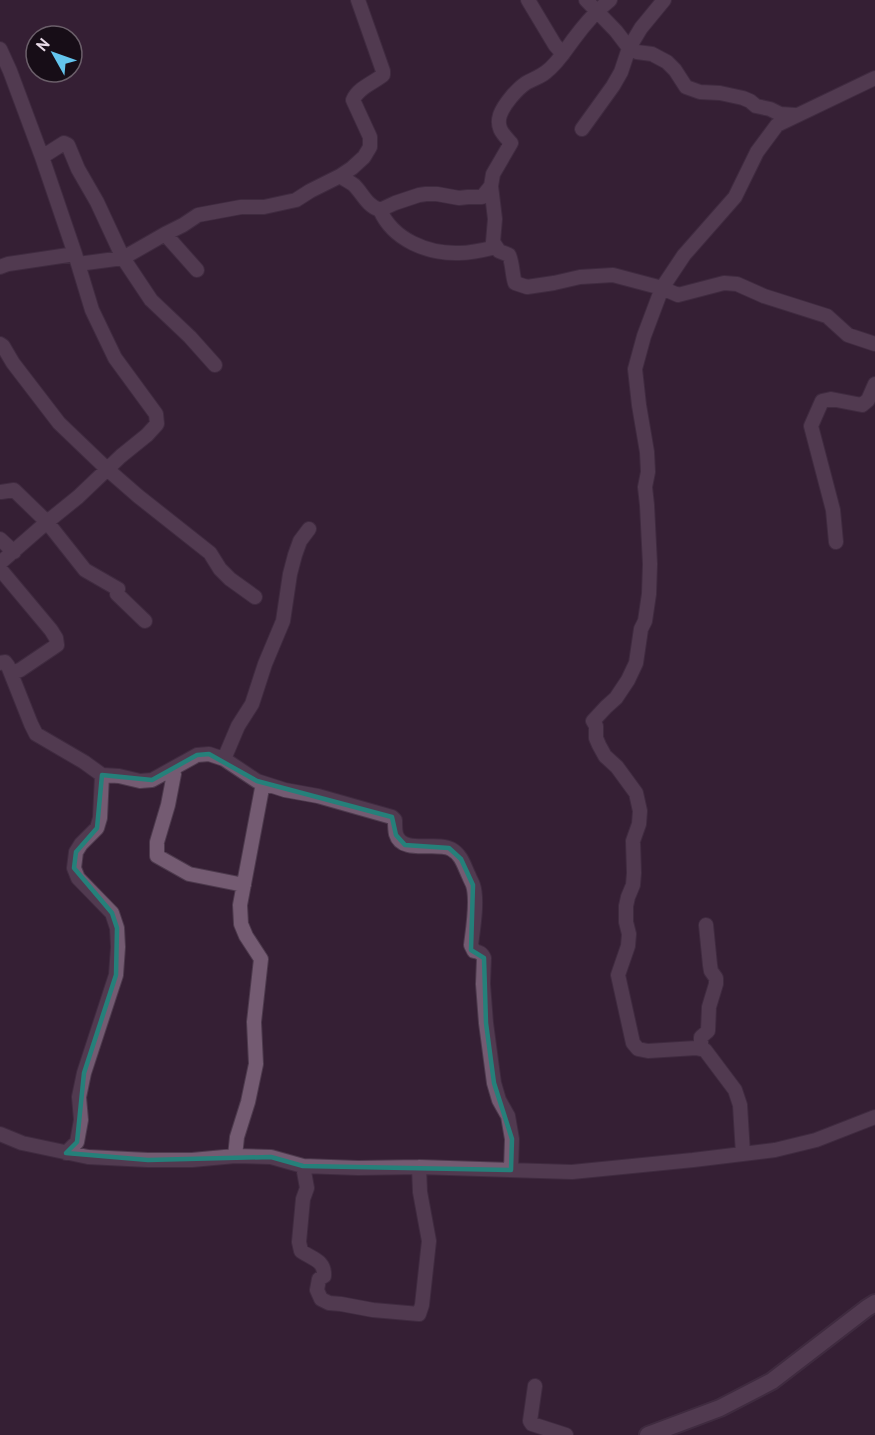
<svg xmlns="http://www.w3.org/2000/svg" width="875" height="1435" viewBox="0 0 875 1435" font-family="'PT Sans',sans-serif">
<rect width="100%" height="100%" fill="#351f34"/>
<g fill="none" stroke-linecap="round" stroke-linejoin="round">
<g stroke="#4d3a4d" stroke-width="16">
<path id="minor" d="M 528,0 L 555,45 L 563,54
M 586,0 L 616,31 L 629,48 L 637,52 L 652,54 L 667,62 L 675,70 L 686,87 L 700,92 L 720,93 L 743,98 L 750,101 L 756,106 L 770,109 L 780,114 L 795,115
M 610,0 C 596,11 584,25 573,40 C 565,51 557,64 546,72 C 540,77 533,79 526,83 C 517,89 504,104 500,115 C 496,128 503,134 511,143 L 493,174 L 491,186 L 495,219 L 493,242 L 499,251 L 509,255 C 513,265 512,274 515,283 L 527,287 L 554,283 L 580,277 L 613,275 L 662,288 L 678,295 L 724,283 L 737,284 L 764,296 L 827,316 L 848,335 L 875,344
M 0,49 L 10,71 L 42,157 L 75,254 L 92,310 L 115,358 L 156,414 L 157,424 L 147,435 L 121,456 L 78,497 L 47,522 L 0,563
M 582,129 L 613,86 L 621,72 L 629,48 L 641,28 L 664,0
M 42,157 L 64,143 L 68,145 L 78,169 L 97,202 L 123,258 L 151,300 L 190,337 L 215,365
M 340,176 C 344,179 350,182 354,185 C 363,194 367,206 380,210 L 395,203 L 419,195 L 426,194 L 437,194 L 459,198 L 468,197 L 482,197 L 491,186
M 380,210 C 393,240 428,254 459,253 C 471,253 484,250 496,247
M 165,234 L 197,270
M 78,264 L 123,258 L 165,234 L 183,225 L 198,215 L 241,207 L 264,207 L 296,200 L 310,191 L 340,176 L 352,168 L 364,157 L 370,147 L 370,137 L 353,100 C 358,88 373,83 383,75 L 383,71 L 358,0
M 0,267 L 8,264 L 75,254
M 0,344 L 3,346 L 13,363 L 59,423 L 107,469 L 138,496 L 210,553 L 220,569 L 230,579 L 255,597
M 1,492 L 14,490 L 47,522 L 85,570 L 118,589 L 117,594 L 145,621
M 0,539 L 14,552
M 836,542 L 833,510 L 811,426 L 822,401 L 831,399 L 862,405 L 868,400 L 875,384
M 0,569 L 51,630 L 56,638 L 57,645 L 20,670 L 11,673
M 0,663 L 5,662 L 8,666 L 31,724 L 36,734 L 84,762 L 102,775 L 119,776 L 140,781 L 152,780 L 197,755 L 209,754 L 224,759 L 257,781 L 285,790 L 318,796 L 392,817 L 395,820 C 395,824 395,830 396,834 C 402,855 436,841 451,849 C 462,855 464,866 469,876 C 470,879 472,882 473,885 C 478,900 473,929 471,945 L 474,951 C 479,952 482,953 484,958 L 483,984 L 486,1023 L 494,1083 L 499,1100 L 508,1116 L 512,1139 L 511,1170
M 224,759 L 238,726 L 252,704 L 265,664 L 283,621 L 290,574 L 295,555 L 300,541 L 309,529
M 171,770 L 174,774 L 168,805 L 157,842 L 157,856 L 189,874 L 244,885
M 701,1048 L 701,1037 L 708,1031 L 709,1007 L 716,984 L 716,978 L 711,971 L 710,965 L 706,925
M 0,1134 L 22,1143 L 88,1157 L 148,1160 L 192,1160 L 235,1156 L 271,1157 L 303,1166 L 358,1168 L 419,1167 L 572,1172 L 693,1160 L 775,1150 L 816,1140 L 875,1117
M 66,1153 L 77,1142 L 81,1120 L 79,1097 L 84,1073 L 116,975 L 118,947 L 117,928 L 112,913 L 78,878 L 74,868 L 76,852 L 81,844 L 97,828 L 100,818 L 102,775
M 743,1154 L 740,1105 L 735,1090 L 705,1050 L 696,1048 L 648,1051 L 638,1049 L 633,1043 L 618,975 L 628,946 L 629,934 L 626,922 L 626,906 L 628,897 L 633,885 L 634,873 L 633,841 L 639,824 L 640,811 L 636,793 L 617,767 L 605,756 L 599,745 L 596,738 L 596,726 L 593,721 L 606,707 L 616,698 L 628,680 L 636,663 L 641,629 L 645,621 L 649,594 L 650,564 L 647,505 L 645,487 L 648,472 L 647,452 L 639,405 L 635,369 L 644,336 L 662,288 L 684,255 L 735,197 L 757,152 L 777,125 L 875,78
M 235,1156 L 237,1137 L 248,1102 L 256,1064 L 254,1022 L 261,959 L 246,936 L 241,924 L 240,905 L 263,783
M 303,1166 L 307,1188 L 303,1199 L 299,1242 L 301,1251 C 312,1259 325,1260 324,1276 L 319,1279 L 317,1290 L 321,1299 L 329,1303 L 341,1304 L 373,1310 L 419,1314 L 422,1305 L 429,1241 L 420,1192 L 419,1167
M 535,1386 L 530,1421 L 532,1424 L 566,1435"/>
</g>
<g stroke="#4d3a4d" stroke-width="20">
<path id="tertiary" d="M 648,1435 L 720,1408 L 772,1381 L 867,1308 L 875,1303"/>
</g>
<use href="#minor" stroke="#745b72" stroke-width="14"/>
<use href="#tertiary" stroke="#745b72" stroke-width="16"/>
</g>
<path d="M0 0H875V1435H0ZM 209,754 L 257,781 L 392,817 L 396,835 L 405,845 L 449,848 L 461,859 L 473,885 L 471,950 L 484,958 L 486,1023 L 494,1083 L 512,1139 L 511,1170 L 303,1166 L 271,1157 L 148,1160 L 66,1153 L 77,1142 L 84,1073 L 116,975 L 117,928 L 112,913 L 74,868 L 76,852 L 97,828 L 102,775 L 152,780 L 197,755 Z" fill="#351f34" fill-opacity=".55" fill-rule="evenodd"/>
<path fill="none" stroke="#25807a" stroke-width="4.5" stroke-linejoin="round" d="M 209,754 L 257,781 L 392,817 L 396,835 L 405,845 L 449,848 L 461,859 L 473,885 L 471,950 L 484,958 L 486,1023 L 494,1083 L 512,1139 L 511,1170 L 303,1166 L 271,1157 L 148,1160 L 66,1153 L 77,1142 L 84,1073 L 116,975 L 117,928 L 112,913 L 74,868 L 76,852 L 97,828 L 102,775 L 152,780 L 197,755 Z"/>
<g transform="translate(54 54) rotate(310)"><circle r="28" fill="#170d17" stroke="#6b5f6a" stroke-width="1.5"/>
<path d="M0-4.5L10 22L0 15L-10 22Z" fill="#64c5ee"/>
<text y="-9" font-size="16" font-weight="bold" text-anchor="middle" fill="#e8dae7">N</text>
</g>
</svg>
